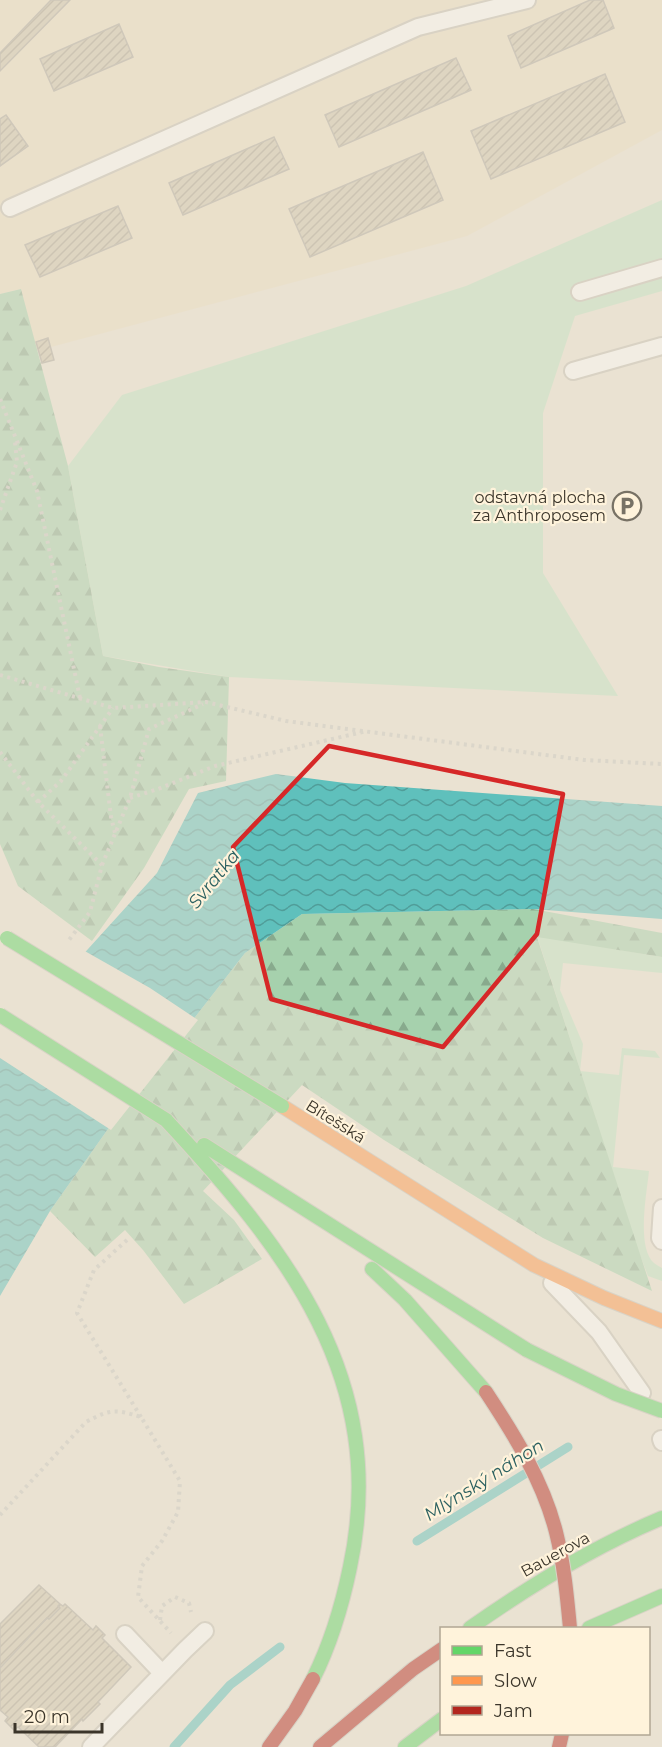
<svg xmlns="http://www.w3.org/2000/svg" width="662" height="1747" viewBox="0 0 662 1747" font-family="Montserrat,sans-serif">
<defs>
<pattern id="forest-firs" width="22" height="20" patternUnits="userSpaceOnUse" patternTransform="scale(1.5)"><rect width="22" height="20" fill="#a6d1ad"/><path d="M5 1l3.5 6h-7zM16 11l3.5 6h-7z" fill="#88aa8d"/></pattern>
<pattern id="water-waves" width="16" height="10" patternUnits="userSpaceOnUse" patternTransform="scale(1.5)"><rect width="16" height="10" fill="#5fc0bc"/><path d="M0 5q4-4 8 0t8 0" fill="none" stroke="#509d99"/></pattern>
<pattern id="building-hatch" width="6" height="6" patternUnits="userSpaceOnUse" patternTransform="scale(1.5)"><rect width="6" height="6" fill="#d0c5ae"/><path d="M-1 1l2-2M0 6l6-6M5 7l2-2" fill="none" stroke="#aaa18e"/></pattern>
</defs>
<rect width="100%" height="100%" fill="#eae2d2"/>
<path fill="#ebddc2" d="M 0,0 L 662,0 L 662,130 L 467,236 L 36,351 L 21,289 L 0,294 Z"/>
<path fill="#c2e3c4" d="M 662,200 L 662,291 L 575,316 L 543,413 L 543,573 L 618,696 L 229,677 L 103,656 L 68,466 L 122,395 L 466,286 Z
M 537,936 L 662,957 L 662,973 L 563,963 L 560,990 L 583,1044 L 580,1071 L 619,1075 L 622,1048 L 655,1051 L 660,1058 L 624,1055 L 613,1167 L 649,1171 C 647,1192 636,1247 654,1263 C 656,1265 659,1266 662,1268 L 662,1281 L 648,1276 L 638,1250 Z"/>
<path fill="url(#forest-firs)" d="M 21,289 L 68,466 L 103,656 L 159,667 L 229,677 L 226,781 L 189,789 L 144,868 L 92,941 L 18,886 L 0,844 L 0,294 Z
M 533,909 L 662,933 L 662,957 L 537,937 L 652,1291 L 543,1238 L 384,1140 L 302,1085 L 203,1191 L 234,1220 L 262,1259 L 184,1304 L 143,1250 L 125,1230 L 95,1257 L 50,1211 L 108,1129 L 245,953 L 302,914 Z"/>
<path fill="url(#water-waves)" d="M 276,774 L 345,783 L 662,806 L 662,919 L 533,909 L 302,914 L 245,953 L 108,1129 L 50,1211 L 0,1296 L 0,1046 L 157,873 L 198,793 Z"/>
<path fill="#eae2d2" d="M 83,950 L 150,988 L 198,1020 L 111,1130 L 0,1058 L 0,1042 Z"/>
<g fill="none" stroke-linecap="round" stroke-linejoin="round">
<path stroke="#5fc0bc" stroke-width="9" d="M 417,1541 L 568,1447
M 174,1747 L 230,1685 L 280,1647"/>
</g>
<path fill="url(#building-hatch)" stroke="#b0a99d" stroke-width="1.5" d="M 51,0 L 70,0 L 0,71 L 0,53 Z
M 590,0 L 603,0 L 614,28 L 521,68 L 508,36 Z
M 119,24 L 133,57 L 54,91 L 40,59 Z
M 456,58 L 471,90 L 339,147 L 325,115 Z
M 605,74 L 625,122 L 491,179 L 471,131 Z
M 6,115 L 28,146 L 0,166 L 0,119 Z
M 274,137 L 289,169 L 183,215 L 169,183 Z
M 423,152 L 443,200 L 310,257 L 289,209 Z
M 118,206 L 132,238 L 40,277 L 25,245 Z
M 48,338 L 54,360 L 42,363 L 36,342 Z
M 39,1585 L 60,1604 L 58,1606 L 60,1608 L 49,1619 L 47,1618 L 0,1668 L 0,1624 Z
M 60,1604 L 63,1606 L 65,1604 L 93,1630 L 96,1626 L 105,1635 L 102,1638 L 131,1667 L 98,1702 L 100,1704 L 83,1721 L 82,1719 L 55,1747 L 39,1747 L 18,1727 L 14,1730 L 5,1721 L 8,1717 L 0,1710 L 0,1668 L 47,1618 L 49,1619 L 60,1608 L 58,1606 Z"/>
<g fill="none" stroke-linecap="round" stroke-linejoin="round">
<g stroke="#c5bfb3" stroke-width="20">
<path id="lane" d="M 10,208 L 418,27 L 527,0
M 580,292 L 662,268
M 573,371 L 662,346
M 662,1208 L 660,1238 L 662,1241
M 552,1283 L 599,1332 L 642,1393
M 661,1439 L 662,1442
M 125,1634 L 162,1673
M 91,1747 L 185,1650 L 205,1631"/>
</g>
<g stroke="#c5c1b9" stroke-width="16">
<path id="fast" d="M 166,1120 C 286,1249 390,1379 350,1567 C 342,1606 331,1643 313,1679
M 204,1145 L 527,1350
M 372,1269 L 405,1300 L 486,1392
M 470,1628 C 531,1585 593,1547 662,1518
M 589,1628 L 662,1596
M 405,1747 L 442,1719"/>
</g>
<g stroke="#c5c1b9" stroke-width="16">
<path id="slow" d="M 282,1106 L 534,1265 L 604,1298 L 662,1321"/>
</g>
<g stroke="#c5c1b9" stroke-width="16">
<path id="jam" d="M 269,1747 L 295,1711 L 313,1679
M 320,1747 L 413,1669 L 442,1649
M 559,1747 L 562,1734"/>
</g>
<path stroke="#cac7c1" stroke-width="4" stroke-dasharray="3 4.5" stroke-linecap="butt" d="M 0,399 L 37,491 L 80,698
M 0,510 L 17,462 L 15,442
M 0,675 L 113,708 L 206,702 L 286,721 L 584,760 L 662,764
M 100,726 L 111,817 L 115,833
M 0,752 L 38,802 L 102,865 L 90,912 L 69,940
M 130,798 L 158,789 L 215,766 L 367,731
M 38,802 L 61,781 L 113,708
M 102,865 L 130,798 L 149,729 L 203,704
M 127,1240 L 94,1270 L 77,1313 L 141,1417
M 0,1515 L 86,1422 C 110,1409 115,1409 141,1417 L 180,1481 L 178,1512 L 162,1541 L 142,1566 L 138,1597 L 171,1633
M 160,1620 L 162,1606 L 175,1597 L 189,1603 L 191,1612"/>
<use href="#lane" stroke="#fcfbf8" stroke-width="16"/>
<use href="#fast" stroke="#63d668" stroke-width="14"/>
<use href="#slow" stroke="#ff974d" stroke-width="14"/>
<use href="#jam" stroke="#b3261e" stroke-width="14"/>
<g stroke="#c5c1b9" stroke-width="16" stroke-linecap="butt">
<path id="fast-bridge" d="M 7,938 L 282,1106
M 0,1015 L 166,1120
M 527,1350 L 616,1394 L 662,1411"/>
</g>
<g stroke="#c5c1b9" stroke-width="16" stroke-linecap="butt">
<path id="jam-bridge" d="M 486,1392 C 515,1436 543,1481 556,1532 C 564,1564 567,1596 570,1628"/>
</g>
<use href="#fast-bridge" stroke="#63d668" stroke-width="14"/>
<use href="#jam-bridge" stroke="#b3261e" stroke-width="14"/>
</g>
<path d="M0 0H662V1747H0ZM 329,746 L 563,794 L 537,934 L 443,1047 L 271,999 L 233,847 Z" fill="#eae2d2" fill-opacity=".55" fill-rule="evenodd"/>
<path fill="none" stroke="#d62828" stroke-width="4.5" stroke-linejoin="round" d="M 329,746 L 563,794 L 537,934 L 443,1047 L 271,999 L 233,847 Z"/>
<defs>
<g id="parking-ring" transform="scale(1.5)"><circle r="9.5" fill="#fff3db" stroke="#787265" stroke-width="1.5"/><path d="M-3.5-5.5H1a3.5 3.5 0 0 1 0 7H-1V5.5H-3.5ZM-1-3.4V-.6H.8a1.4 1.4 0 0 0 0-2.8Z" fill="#787265"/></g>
</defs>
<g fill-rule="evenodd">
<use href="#parking-ring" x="627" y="506"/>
</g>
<g text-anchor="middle" stroke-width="4.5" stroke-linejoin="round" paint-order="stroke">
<g font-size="16" fill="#3b352a" stroke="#fff3db" text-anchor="end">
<text x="606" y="503">odstavná plocha<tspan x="606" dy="18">za Anthroposem</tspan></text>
</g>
<g font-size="16" fill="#3b352a" stroke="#fff3db">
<text transform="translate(336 1121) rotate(32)" y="6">Bítešská</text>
<text transform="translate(555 1554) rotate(-29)" y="6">Bauerova</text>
</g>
<g font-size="18" font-style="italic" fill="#2c6161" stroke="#fff3db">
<text transform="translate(214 879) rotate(-51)" y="6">Svratka</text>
<text transform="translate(484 1480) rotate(-32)" y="6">Mlýnský náhon</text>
</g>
</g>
<rect x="440" y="1627" width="210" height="108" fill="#fff3db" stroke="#b1a794" stroke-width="1.5"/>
<rect x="452" y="1646" width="30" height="9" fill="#63d668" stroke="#b1a794" stroke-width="1.5"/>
<text x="494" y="1657" font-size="18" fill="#3b352a">Fast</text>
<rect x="452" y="1676" width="30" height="9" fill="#ff974d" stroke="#b1a794" stroke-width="1.5"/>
<text x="494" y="1687" font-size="18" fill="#3b352a">Slow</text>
<rect x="452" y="1706" width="30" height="9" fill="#b3261e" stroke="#b1a794" stroke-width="1.5"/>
<text x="494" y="1717" font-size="18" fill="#3b352a">Jam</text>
<path d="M15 1723v9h87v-9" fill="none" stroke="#3b352a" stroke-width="3"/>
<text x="24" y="1723" font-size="18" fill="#3b352a" stroke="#fff3db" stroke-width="4.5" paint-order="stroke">20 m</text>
</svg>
